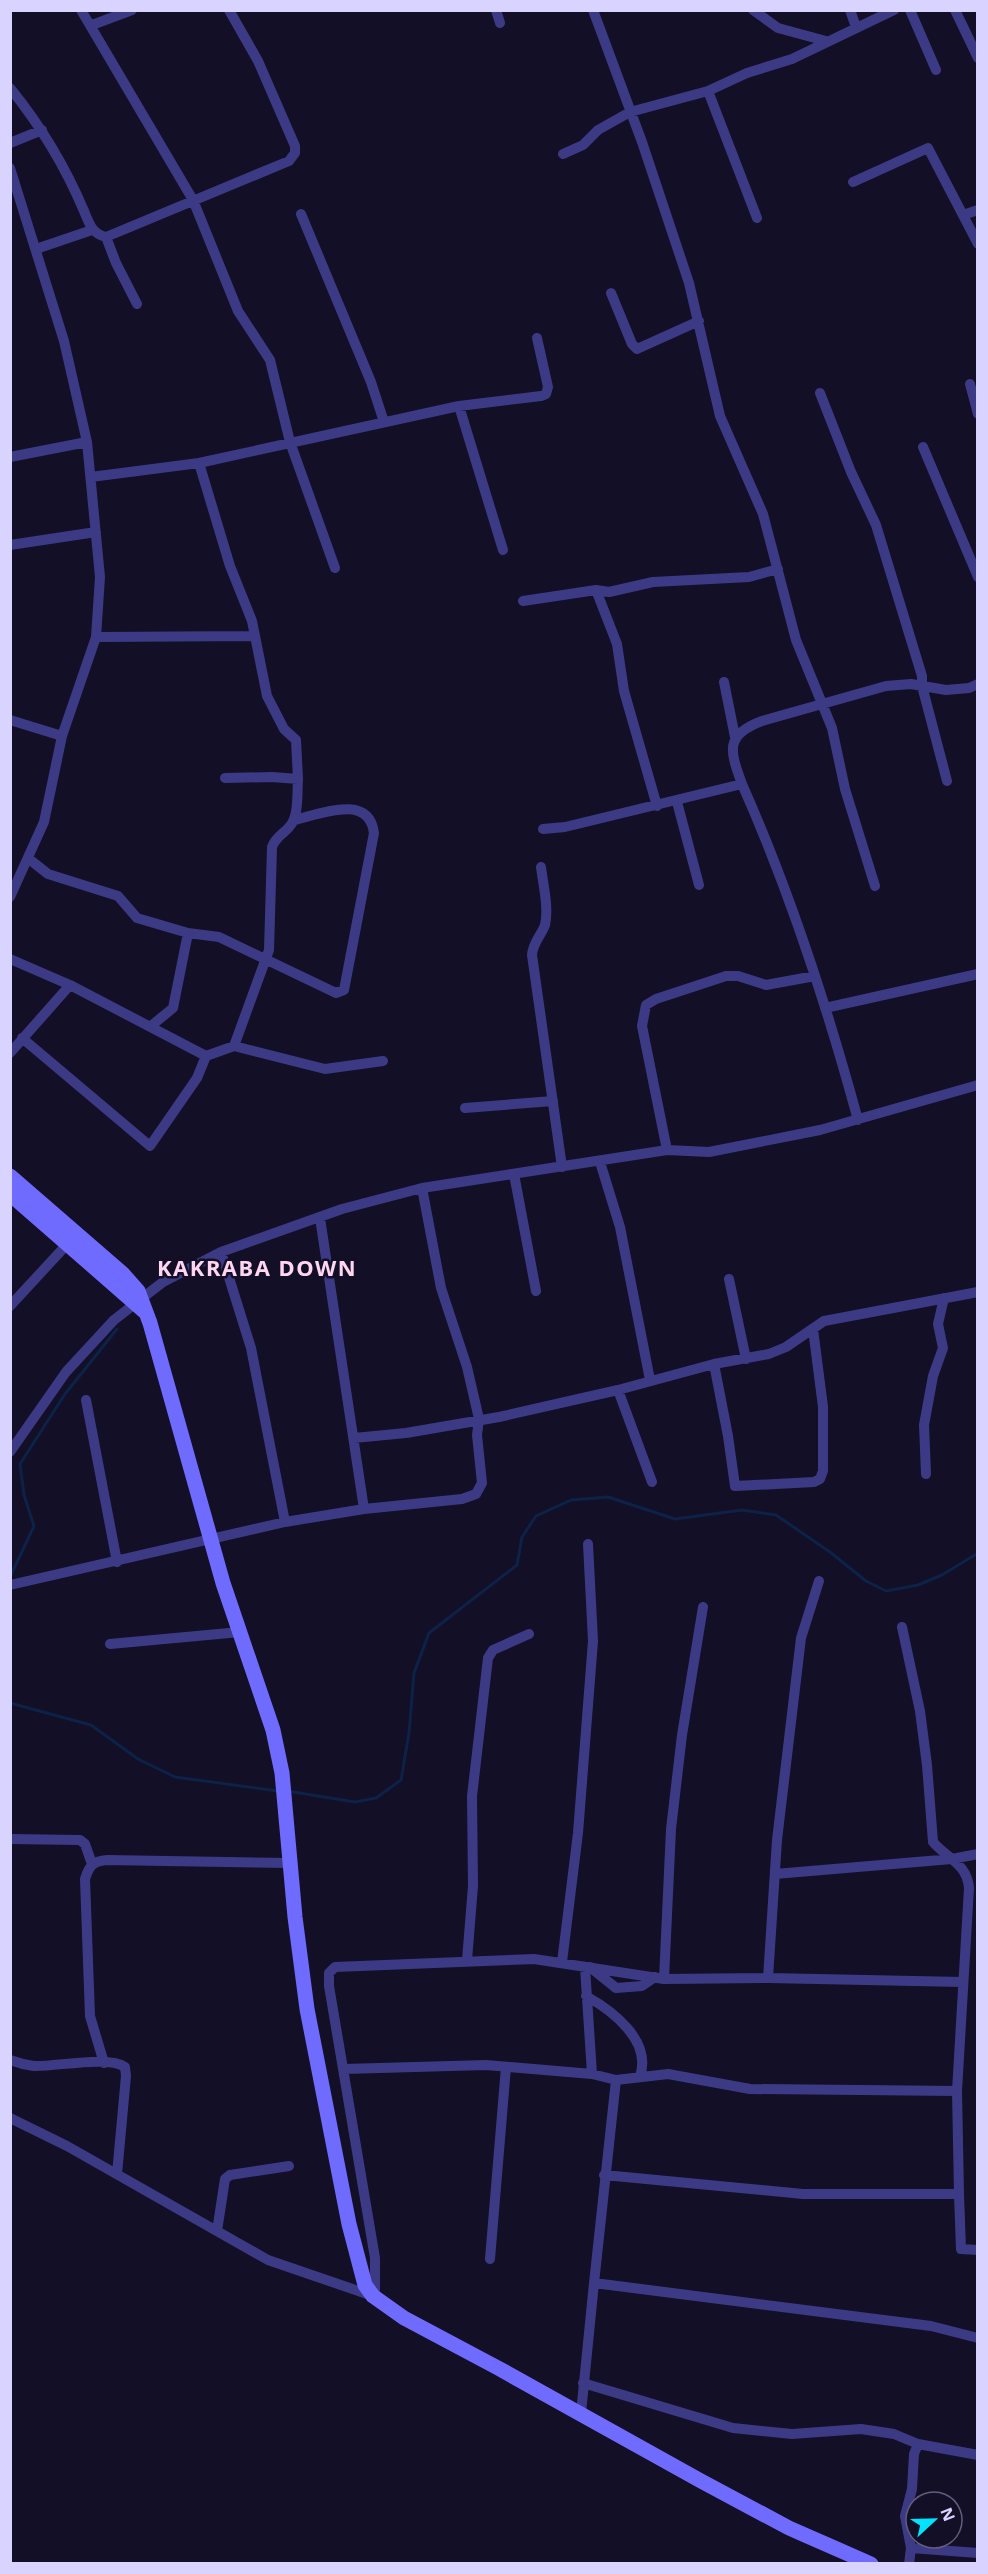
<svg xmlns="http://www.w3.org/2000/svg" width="988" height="2574" viewBox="0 0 988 2574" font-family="'Noto Sans',sans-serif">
<rect width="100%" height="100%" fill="#130f26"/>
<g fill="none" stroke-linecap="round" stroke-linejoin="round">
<path stroke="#0c2248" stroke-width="3" d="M 10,1577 L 34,1526 L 24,1495 L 20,1464 L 65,1394 L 117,1329
M 10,1703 L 91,1725 L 138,1759 L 175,1777 L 278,1791
M 287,1791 L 355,1802 L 376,1798 L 401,1780 L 409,1733 L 414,1673 L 429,1633 L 517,1565 L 522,1537 L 536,1516 L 571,1500 L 608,1497 L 675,1519 L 742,1510 L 776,1515 L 830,1552 L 866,1581 L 886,1591 L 918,1585 L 942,1575 L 978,1553"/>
<path stroke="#3d3a85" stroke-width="10" d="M 81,10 L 193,200 L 238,311 L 270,360 L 290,442 L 335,568
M 496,10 L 500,23
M 593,10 L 642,142 L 689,283 L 720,416 L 763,514 L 796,640 L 832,728 L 845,789 L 875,886
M 753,10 L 778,28 L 826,41
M 850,10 L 856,27
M 910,10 L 936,70
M 955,10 L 978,58
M 92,25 L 132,10
M 10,88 C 41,126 65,166 84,211 C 89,223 92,234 106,237 L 289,161 L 295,153 L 295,146 L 258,61 L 229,10
M 708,91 L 757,218
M 10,143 L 42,130
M 563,154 L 583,145 L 598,130 L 630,112 L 708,91 L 747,73 L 792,59 L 894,10
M 10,168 L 64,341 L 87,442 L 100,577 L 96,637 L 62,736 L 44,822 L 10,897
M 853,182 L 928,148 L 978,244
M 301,214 L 371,382 L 384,422
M 963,215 L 978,210
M 106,237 L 116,263 L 137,304
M 36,249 L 92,230
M 611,293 L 632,344 L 637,349 L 699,321
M 970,384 L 978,414
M 820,393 L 851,472 L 876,525 L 922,676 L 922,686 L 947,781
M 459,406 L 503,550
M 923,447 L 978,577
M 10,457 L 87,442
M 199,463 L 230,566 L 252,621 L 267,696 L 284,729 L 296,740 L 298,779 L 272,777 L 225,778
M 91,477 L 199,463 L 459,406 L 541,396 L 546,394 L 548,387 L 537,338
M 10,545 L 96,532
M 596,590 L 617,644 L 624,691 L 657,806
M 523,601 L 596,590 L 609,592 L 653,582 L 749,577 L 778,569
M 96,637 L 255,636
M 724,682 L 735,737
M 10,720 L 62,736
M 742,784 C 790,892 827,1006 858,1120
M 677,802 L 699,885
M 543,829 L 565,827 L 742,784 C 730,751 724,735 762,721 L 886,686 L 911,684 L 946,690 L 969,688 L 978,684
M 29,859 L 48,874 L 118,896 L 137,918 L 188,933 L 219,937 L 336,993 L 344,990 L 374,833 C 369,793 321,814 294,820
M 541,867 C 543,884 549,908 545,925 C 541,936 533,942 532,955 L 562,1167
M 10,959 L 70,985 L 206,1056 L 197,1078 L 150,1146 L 22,1038
M 825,1008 L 978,974
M 151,1026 L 173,1008 L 188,933
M 234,1046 L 269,950 L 272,847 C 276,836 284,834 290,826 C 299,816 297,792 298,779
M 10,1053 L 70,985
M 206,1056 L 234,1046 L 325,1069 L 383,1061
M 465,1108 L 553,1101
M 667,1150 L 642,1026 L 646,1005 L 656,999 L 726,976 L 738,976 L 766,985 L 815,976
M 600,1162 L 620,1227 L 650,1380
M 514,1174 L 536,1291
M 320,1218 L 364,1509
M 221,1252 L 251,1348 L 285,1522
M 729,1279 L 746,1359
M 10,1306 L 71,1240
M 714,1364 L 728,1436 L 735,1486 L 814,1482 L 820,1479 L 823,1471 L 823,1407 L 813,1329
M 618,1390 L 652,1482
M 86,1400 L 117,1562
M 354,1438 L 406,1433 L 499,1417 L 618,1390 L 714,1364 L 769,1354 L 786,1347 L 824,1321 L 978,1292
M 10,1452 L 66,1372 L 114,1320 L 163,1282 L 221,1252 L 342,1209 L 422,1188 L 667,1150 L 709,1152 L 820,1130 L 978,1085
M 926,1474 L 924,1425 L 933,1376 L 943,1348 L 938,1324 L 944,1298
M 819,1581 L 801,1638 L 777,1840 L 768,1978 L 963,1982
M 10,1585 L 285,1522 L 364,1509 L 462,1499 L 476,1494 L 482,1483 L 477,1435 L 479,1419 L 467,1367 L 441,1288 L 422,1188
M 902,1627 L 920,1711 L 927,1765 L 933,1842 C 948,1859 967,1864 969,1888 L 957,2091 L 959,2194
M 110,1644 L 240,1632
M 10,1839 L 80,1840 L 85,1844 L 92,1864
M 775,1874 L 952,1859 L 978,1854
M 467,1960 L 473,1886 L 472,1796 L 488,1658 L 493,1650 L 529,1634
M 562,1962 L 578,1833 L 593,1641 L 588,1544
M 585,1967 L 592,2074
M 590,1967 L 616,1988 L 642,1986 L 655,1977
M 664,1979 L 671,1829 L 682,1735 L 703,1607
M 586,1996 C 613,2011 652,2041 640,2076
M 10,2060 C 18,2063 26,2065 34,2066 C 55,2067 109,2055 125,2067 L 126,2076 L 117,2174
M 104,2063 L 90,2016 L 85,1879 C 89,1866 93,1861 107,1860 L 289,1863
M 344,2069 L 486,2065 L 592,2074 L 616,2080 L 668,2074 L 750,2089 L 957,2091
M 616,2080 L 594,2283 L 931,2326 L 978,2338
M 10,2118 L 67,2146 L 268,2260 L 373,2296 L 375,2290 L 375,2258 L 329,1986 L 329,1973 L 335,1967 L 534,1959 L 664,1979 L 768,1978
M 604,2175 L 803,2194 L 959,2194 L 961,2249 L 978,2250
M 217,2231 L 225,2179 L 230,2175 L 289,2166
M 490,2259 L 506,2067
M 583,2383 L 733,2428 L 792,2434 L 861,2429 L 894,2434 L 918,2444 L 978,2455
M 581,2413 L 594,2283
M 911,2548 L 978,2553
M 909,2564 L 911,2548 L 905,2516 L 912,2489 L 914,2454 L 918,2444"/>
<path stroke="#6f6bff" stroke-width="15" d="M 10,1176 L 123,1274 L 138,1291 L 150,1323 L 223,1583 L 273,1730 L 282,1773 L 295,1917 L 307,2009 L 349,2224 L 365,2285 L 373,2296 L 404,2318 L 498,2368 L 701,2481 L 789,2528 L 871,2564
M 10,1194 L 144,1311"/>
</g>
<g text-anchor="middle" stroke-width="5" stroke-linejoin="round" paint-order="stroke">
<g font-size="22" font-weight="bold" letter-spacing="1.5" fill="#ffd6f0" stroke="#130f26">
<text x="257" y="1276">KAKRABA DOWN</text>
</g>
</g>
<rect width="988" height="2574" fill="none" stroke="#d9d4ff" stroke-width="24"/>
<g transform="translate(934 2520) rotate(68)"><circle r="28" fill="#130f26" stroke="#625e7d" stroke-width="1.5"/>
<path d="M0-4.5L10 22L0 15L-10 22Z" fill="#00e5ff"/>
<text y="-9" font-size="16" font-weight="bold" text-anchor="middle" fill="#d9d4ff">N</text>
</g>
</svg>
